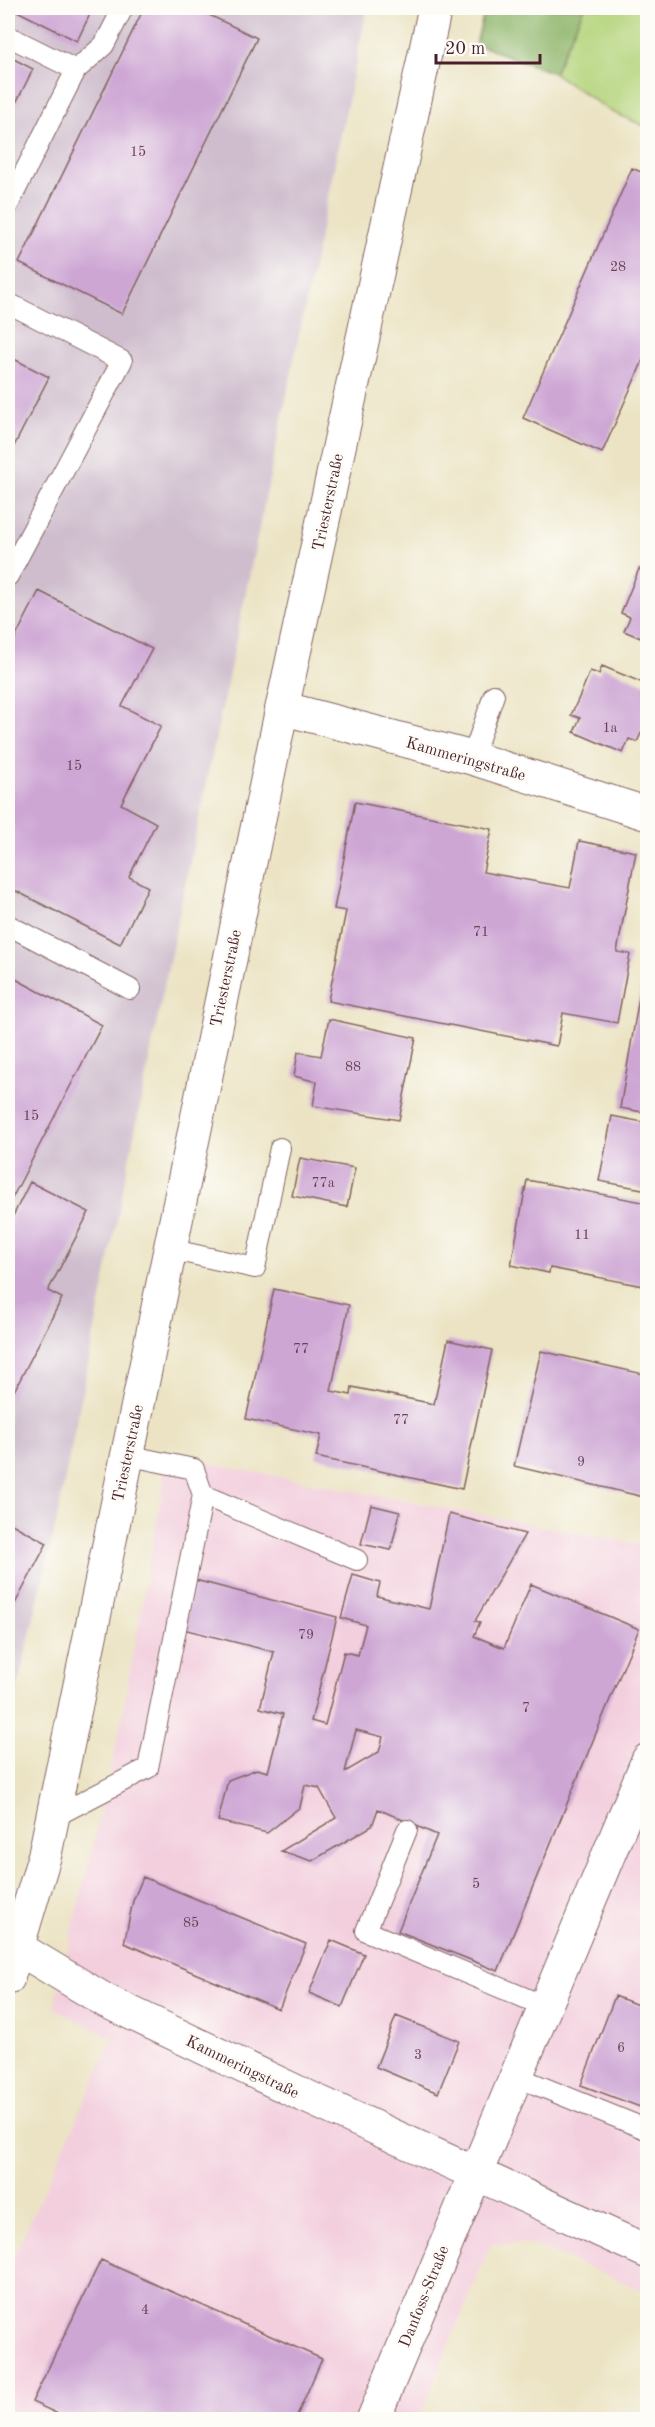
<svg xmlns="http://www.w3.org/2000/svg" width="655" height="2427" viewBox="0 0 655 2427" font-family="'Old Standard TT',serif">
<rect width="100%" height="100%" fill="#fdfcf7"/>
<filter id="ink" filterUnits="userSpaceOnUse"><feTurbulence type="fractalNoise" baseFrequency=".0167" numOctaves="2"/><feDisplacementMap in="SourceGraphic" scale="12" xChannelSelector="R" yChannelSelector="G"/><feConvolveMatrix kernelMatrix="1 2 1 2 8 2 1 2 1" color-interpolation-filters="sRGB"/></filter>
<filter id="wash" filterUnits="userSpaceOnUse"><feTurbulence type="fractalNoise" baseFrequency=".008" numOctaves="4" result="noise"/><feDisplacementMap in="SourceGraphic" scale="24" xChannelSelector="R" yChannelSelector="G"/><feGaussianBlur stdDeviation="1.35" result="paint"/><feColorMatrix in="noise" values="0 0 0 0 0 0 0 0 0 0 0 0 0 0 0 0 0 1.4 0 .05"/><feComposite in="paint" operator="in"/></filter>
<g filter="url(#wash)">
<rect width="100%" height="100%" fill="#ebe3c3"/>
<path fill="#f3cfde" d="M 168,1456 L 647,1546 L 647,2292 L 531,2244 L 491,2243 L 419,2419 L 8,2420 L 8,2269 L 113,2039 L 54,2008 L 119,1734 Z"/>
<path fill="#cfbdce" d="M 8,8 L 367,8 L 159,1011 L 55,1528 L 8,1729 Z"/>
<path fill="#b4d47c" stroke="#7f7a54" stroke-width="1.5" d="M 584,8 L 647,8 L 647,127 L 610,111 L 554,73 Z"/>
<path fill="#8fb66c" stroke="#6c6a4c" stroke-width="1.5" d="M 485,8 L 584,8 L 554,73 L 476,44 Z"/>
<g id="blocks">
<path fill="#cda6d4" fill-rule="evenodd" d="M 11,8 L 93,8 L 77,41 Z
M 144,8 L 195,8 L 257,38 L 122,314 L 19,263 Z
M 8,56 L 33,69 L 8,119 Z
M 632,168 L 648,175 L 648,349 L 602,453 L 523,418 Z
M 8,356 L 49,377 L 8,458 Z
M 639,569 L 648,572 L 648,641 L 624,631 L 630,617 L 621,613 Z
M 39,591 L 152,649 L 122,706 L 161,726 L 121,804 L 156,823 L 129,877 L 148,887 L 120,944 L 8,887 L 8,652 Z
M 602,666 L 648,685 L 648,718 L 637,742 L 629,739 L 623,753 L 574,732 L 580,718 L 571,715 L 581,693 L 590,671 L 599,674 Z
M 355,802 L 492,829 L 483,872 L 570,888 L 579,841 L 636,852 L 617,952 L 630,954 L 617,1023 L 563,1013 L 557,1046 L 328,1001 L 346,911 L 334,909 Z
M 646,957 L 648,957 L 648,1113 L 620,1108 Z
M 8,975 L 102,1025 L 8,1206 Z
M 329,1019 L 416,1038 L 399,1120 L 313,1106 L 317,1082 L 294,1076 L 298,1052 L 321,1056 Z
M 612,1116 L 648,1123 L 648,1190 L 599,1181 Z
M 300,1158 L 355,1168 L 347,1207 L 292,1196 Z
M 527,1180 L 648,1203 L 648,1287 L 550,1268 L 549,1273 L 511,1265 Z
M 30,1182 L 89,1212 L 48,1291 L 62,1298 L 8,1403 L 8,1226 Z
M 274,1289 L 349,1305 L 331,1391 L 351,1395 L 352,1387 L 434,1404 L 448,1340 L 492,1350 L 462,1489 L 316,1457 L 321,1435 L 246,1419 Z
M 541,1351 L 648,1375 L 648,1498 L 514,1466 Z
M 371,1505 L 400,1512 L 391,1550 L 361,1544 Z
M 449,1514 L 525,1534 L 475,1621 L 480,1622 L 474,1636 L 504,1648 L 531,1584 L 639,1629 L 498,1971 L 398,1931 L 437,1835 L 378,1809 L 372,1826 L 312,1861 L 281,1851 L 336,1818 L 319,1788 L 305,1785 L 300,1807 L 267,1833 L 218,1821 L 228,1780 L 257,1769 L 268,1772 L 283,1714 L 260,1708 L 274,1652 L 183,1629 L 195,1580 L 337,1617 L 311,1721 L 325,1725 L 344,1652 L 358,1655 L 366,1625 L 341,1618 L 353,1575 L 380,1583 L 377,1596 L 429,1609 ZM 356,1730 L 383,1737 L 379,1752 L 345,1772 Z
M 8,1522 L 47,1543 L 8,1617 Z
M 143,1877 L 306,1944 L 279,2009 L 124,1943 L 133,1901 Z
M 331,1940 L 364,1954 L 342,2007 L 309,1993 Z
M 615,1996 L 648,2009 L 648,2110 L 581,2085 Z
M 396,2016 L 459,2041 L 438,2093 L 376,2067 Z
M 101,2260 L 322,2359 L 295,2420 L 71,2420 L 32,2402 Z"/>
</g>
</g>
<g filter="url(#ink)">
<use href="#blocks" fill-opacity="0" stroke="#826460" stroke-width="1.5"/>
<g fill="none" stroke-linecap="round" stroke-linejoin="round">
<g stroke="#826460" stroke-width="22">
<path id="lane" d="M 8,36 L 76,70
M 8,205 L 76,70 L 104,45 L 123,8
M 8,303 L 122,361 L 8,576
M 472,758 L 494,695
M 8,925 L 130,989
M 169,1249 L 255,1268 L 280,1148
M 126,1455 L 194,1469 L 203,1495 L 357,1560
M 52,1818 L 148,1768 L 203,1495
M 407,1830 L 366,1931 L 544,2006
M 515,2076 L 648,2130"/>
</g>
<g stroke="#826460" stroke-width="35">
<path id="street" d="M 282,708 L 472,758 L 648,814
M 18,1948 L 106,2001 L 301,2094 L 648,2252
M 373,2420 L 648,1760"/>
</g>
<g stroke="#826460" stroke-width="35">
<path id="primary" d="M 8,1978 L 45,1854 L 282,708 L 435,8"/>
</g>
<use href="#lane" stroke="#fff" stroke-width="20"/>
<use href="#street" stroke="#fff" stroke-width="33"/>
<use href="#primary" stroke="#fff" stroke-width="33"/>
</g>
</g>
<g text-anchor="middle" stroke-width="6" stroke-linejoin="round" paint-order="stroke">
<g font-size="14" fill="#6b4155">
<text x="138" y="156">15</text>
<text x="618" y="271">28</text>
<text x="610" y="732">1a</text>
<text x="74" y="770">15</text>
<text x="481" y="936">71</text>
<text x="353" y="1071">88</text>
<text x="31" y="1120">15</text>
<text x="323" y="1187">77a</text>
<text x="582" y="1239">11</text>
<text x="301" y="1353">77</text>
<text x="401" y="1424">77</text>
<text x="581" y="1466">9</text>
<text x="306" y="1639">79</text>
<text x="526" y="1712">7</text>
<text x="476" y="1888">5</text>
<text x="191" y="1927">85</text>
<text x="621" y="2052">6</text>
<text x="418" y="2059">3</text>
<text x="145" y="2314">4</text>
</g>
<g font-size="16" fill="#4a1f2b" stroke="#fdfcf7">
<text transform="translate(327 502) rotate(-78)" y="6">Triesterstraße</text>
<text transform="translate(466 758) rotate(16)" y="6">Kammeringstraße</text>
<text transform="translate(225 978) rotate(-78)" y="6">Triesterstraße</text>
<text transform="translate(127 1453) rotate(-78)" y="6">Triesterstraße</text>
<text transform="translate(243 2066) rotate(26)" y="6">Kammeringstraße</text>
<text transform="translate(423 2296) rotate(-68)" y="6">Danfoss-Straße</text>
</g>
</g>
<rect width="655" height="2427" fill="none" stroke="#fdfcf7" stroke-width="30"/>
<path d="M436 54v9h104v-9" fill="none" stroke="#4a1f2b" stroke-width="3"/>
<text x="445" y="54" font-size="18" fill="#4a1f2b" stroke="#fdfcf7" stroke-width="4.5" paint-order="stroke">20 m</text>
</svg>
